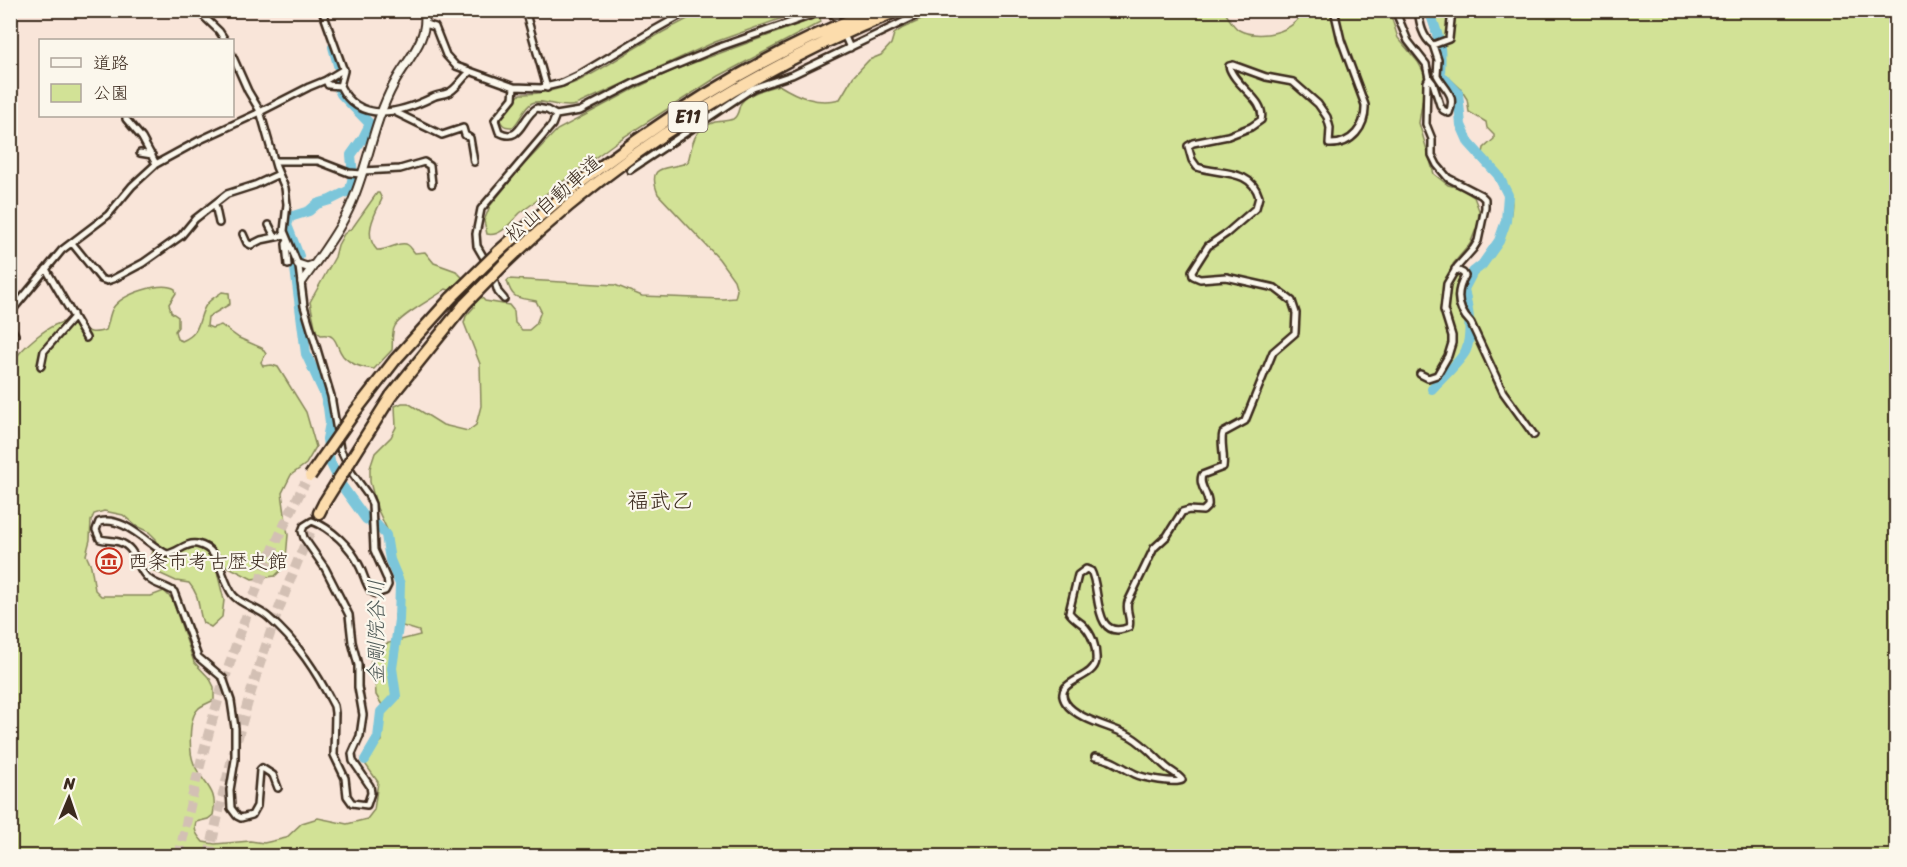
<svg xmlns="http://www.w3.org/2000/svg" width="1907" height="867" viewBox="0 0 1907 867" font-family="Sriracha,'Klee One',sans-serif">
<rect width="100%" height="100%" fill="#f9e5d9"/>
<filter id="ink" filterUnits="userSpaceOnUse"><feTurbulence type="fractalNoise" baseFrequency=".0167" numOctaves="2"/><feDisplacementMap in="SourceGraphic" scale="12" xChannelSelector="R" yChannelSelector="G"/><feConvolveMatrix kernelMatrix="1 2 1 2 8 2 1 2 1" color-interpolation-filters="sRGB"/></filter>
<g filter="url(#ink)">
<path fill="#d2e296" stroke="#86865a" stroke-width="1.5" d="M 705,10 L 802,11 L 715,42 L 576,105 C 561,110 542,98 532,103 C 523,108 521,120 513,127 C 506,127 503,127 500,120 L 520,94 C 570,96 606,64 647,41 C 666,30 685,20 705,10 Z
M 944,10 L 1224,11 C 1228,16 1233,27 1239,30 C 1258,40 1295,33 1302,11 L 1387,11 L 1391,16 L 1398,38 L 1418,62 L 1424,73 L 1425,83 L 1419,123 L 1434,174 L 1448,185 L 1460,188 L 1474,197 L 1479,210 L 1478,224 L 1470,244 L 1453,264 L 1452,272 L 1458,276 C 1466,273 1478,271 1484,265 C 1500,252 1517,213 1510,192 C 1504,177 1494,165 1483,153 L 1484,148 L 1494,139 L 1494,135 L 1487,128 L 1486,122 L 1469,112 L 1467,99 L 1460,88 L 1444,73 L 1428,17 L 1430,11 L 1896,11 L 1896,856 L 11,856 L 11,366 C 17,351 54,317 72,322 C 88,326 83,337 106,330 C 109,323 109,314 113,308 C 122,294 161,281 175,289 L 176,293 L 169,304 L 171,312 L 178,317 L 178,327 L 175,331 L 177,339 L 182,341 C 202,333 197,319 206,305 C 210,299 217,296 222,292 L 229,293 L 230,304 L 208,317 L 207,326 L 212,328 L 221,325 L 239,338 L 262,348 L 266,354 L 261,362 L 263,366 L 272,365 L 278,367 L 306,412 L 316,447 L 306,464 L 291,475 L 282,493 L 288,535 L 286,558 L 281,570 L 275,576 L 252,579 L 223,564 L 216,568 L 224,600 L 222,617 L 211,627 L 203,623 C 197,607 201,597 189,583 L 176,581 L 152,570 L 150,562 L 156,539 L 149,532 L 136,526 L 123,515 L 104,511 L 94,514 L 91,521 L 90,540 L 86,555 L 91,566 L 95,590 L 101,596 L 151,596 L 164,591 L 172,599 L 194,662 L 210,679 L 214,687 L 214,700 C 209,703 201,705 198,709 C 188,719 189,752 194,764 C 203,785 219,789 213,815 L 208,819 L 196,822 C 193,831 198,836 203,842 L 215,844 L 250,841 L 264,843 L 286,838 L 302,823 L 318,818 L 347,824 L 367,819 L 374,810 L 378,782 L 366,765 L 368,754 L 382,741 L 383,714 L 382,705 L 376,695 L 375,680 L 370,666 L 373,647 L 420,635 L 419,631 L 396,624 L 395,615 L 401,609 L 403,602 L 401,576 L 393,560 L 389,534 L 377,508 L 370,482 L 370,468 L 375,453 L 391,437 L 396,427 L 395,406 L 402,403 L 408,403 L 443,425 L 468,431 L 476,425 L 481,406 L 480,364 L 464,323 L 466,316 L 474,307 L 464,295 L 446,289 C 434,298 401,315 395,326 C 391,333 393,342 392,350 L 374,369 C 363,368 351,365 343,356 C 335,346 338,333 321,335 L 316,331 L 310,302 L 335,257 L 338,245 L 344,234 L 353,227 L 377,193 L 379,193 L 382,199 C 374,215 363,235 377,250 C 387,251 401,240 408,245 C 411,247 412,250 415,253 L 425,252 L 434,263 L 456,271 L 485,301 L 509,305 L 514,311 L 515,323 L 522,330 L 529,330 L 536,324 L 541,311 L 536,301 C 518,297 513,301 507,281 L 509,279 L 615,285 L 642,296 L 723,299 L 735,298 L 737,290 L 734,280 L 719,259 L 658,194 C 645,161 670,171 688,162 C 693,142 693,129 715,122 C 720,121 728,121 733,119 C 739,116 738,108 741,103 C 748,93 768,88 779,85 C 798,97 818,105 840,99 L 853,77 L 869,60 L 881,55 L 891,44 L 894,34 L 903,28 Z
M 816,18 L 820,18 L 821,22 L 719,76 L 619,140 L 520,213 C 511,222 501,237 487,234 L 484,221 L 490,206 L 518,171 L 557,130 L 636,88 L 674,70 Z"/>
<g fill="none" stroke-linecap="round" stroke-linejoin="round">
<path stroke="#7bc6da" stroke-width="10" d="M 1429,10 C 1439,38 1442,43 1440,74 L 1458,93 L 1461,125 L 1469,143 L 1498,175 L 1508,195 L 1506,221 L 1499,241 L 1482,265 L 1473,272 L 1464,289 C 1468,308 1473,332 1466,350 C 1463,359 1439,381 1432,389
M 333,47 L 341,76 L 336,83 L 341,94 L 370,124 L 363,138 L 351,155 L 353,176 L 350,190 L 330,200 L 317,204 L 309,211 L 290,217 L 287,225 L 299,256 L 295,268 L 306,354 L 324,393 L 328,407 L 330,423 L 327,439 L 330,462 L 342,486 L 366,519 L 377,525 L 386,535 L 390,560 L 400,584 L 399,620 L 392,668 L 396,696 L 381,712 L 378,738 L 365,760"/>
<path stroke="#d3c0b4" stroke-width="10" stroke-dasharray="10 5" stroke-linecap="butt" d="M 179,856 C 206,727 244,600 305,483
M 209,856 C 234,739 268,622 319,513"/>
<g stroke="#3b2a1e" stroke-width="10">
<path id="minor" d="M 197,10 L 219,31 L 225,40
M 322,10 L 344,71 L 340,86
M 525,10 L 547,88
M 1395,10 L 1408,41 L 1426,64 L 1429,78 L 1433,83 L 1440,105 L 1443,110 L 1449,113 C 1457,94 1444,89 1437,75 L 1438,60 L 1433,45
M 1418,10 C 1420,24 1422,37 1433,45 L 1449,39 L 1452,10
M 425,24 L 435,27 L 446,55 L 456,66 L 514,87 L 541,88 L 562,83 L 577,76 L 656,29 L 690,10
M 846,39 L 850,48
M 232,55 L 248,91 L 260,111 L 276,167 L 285,188 L 287,204 L 284,231 L 299,267 L 304,306 L 331,396 L 340,449 L 352,473 L 368,495 L 372,504 L 374,550 L 387,579 L 388,585 L 385,591 L 376,594 L 371,591 C 365,583 364,574 359,565 C 351,547 331,528 312,521 L 304,526 L 302,531 L 304,538 L 325,568 L 349,615 L 352,642 L 358,665 L 358,687 L 363,715 L 360,736 L 352,754 L 353,761 L 370,786 L 371,793 L 367,805 L 352,803 L 347,796 L 345,778 L 334,755 L 335,713 L 334,706 C 316,671 298,643 268,617 C 258,608 241,605 233,595 C 220,578 222,549 197,544 C 186,542 177,553 167,554 C 148,545 124,515 99,522 L 96,530 L 100,539 C 107,541 113,540 119,542 C 138,548 135,569 149,579 C 156,585 166,586 174,592 L 198,657 L 223,678 L 231,701 L 235,728 L 235,760 L 230,790 L 231,808 L 237,816 L 241,818 L 252,815 L 257,806 L 260,770 L 262,768 L 273,775 L 278,788
M 326,80 L 328,85 L 340,86
M 340,86 C 360,125 401,113 433,97 C 438,94 446,95 451,91 C 458,87 463,77 470,72
M 514,87 L 513,98 L 495,120 L 499,132 C 521,144 521,117 537,108 L 547,110 L 556,115 L 580,111 L 636,82 L 717,48 L 823,11 L 829,11 L 836,17
M 393,111 L 442,135 L 463,128 L 465,135 L 470,138 L 474,162
M 126,116 L 126,119 L 142,138 L 156,164
M 140,153 L 152,155
M 275,161 L 318,161 L 349,173 L 362,174
M 630,170 L 753,88 L 792,75 L 928,10
M 363,171 L 400,169 L 424,162 L 430,166 L 432,184
M 215,204 L 219,223
M 269,225 L 275,237
M 243,234 L 247,243 L 251,245 L 261,240 L 285,235
M 72,243 L 101,279 L 107,281 L 113,279 L 143,263 L 181,236 L 195,219 L 227,194 L 255,185 L 279,174
M 288,265 L 286,244 L 288,241
M 46,269 L 86,338
M 1455,269 L 1463,273 L 1465,276 C 1455,293 1457,309 1471,323 L 1503,392 L 1534,435
M 504,299 L 498,292 L 491,270 L 477,246 L 476,234 L 481,209 L 552,125 L 556,115
M 10,313 L 62,250 L 108,215 L 132,186 L 156,164 L 200,140 L 256,114 L 309,87 L 326,80 L 344,69
M 10,326 L 15,335
M 41,366 L 44,351 L 73,318 L 73,314
M 1420,374 L 1428,378 L 1437,375 L 1448,356 L 1452,343 L 1452,336 L 1444,310 L 1447,284 L 1457,267 L 1473,249 L 1478,241 L 1485,208 L 1485,199 L 1481,195 L 1448,178 L 1437,165 L 1432,155 L 1432,139 L 1426,124 L 1427,82 L 1429,78
M 1095,757 C 1111,758 1121,767 1135,774 C 1143,778 1176,784 1182,780 C 1178,774 1170,771 1165,766 C 1153,755 1144,744 1130,736 C 1113,727 1076,719 1066,703 C 1051,680 1094,680 1096,661 C 1097,648 1092,633 1082,624 C 1077,620 1072,617 1069,612 L 1078,575 L 1086,569 L 1091,571 C 1101,588 1092,643 1129,627 C 1132,619 1125,611 1128,602 L 1154,548 L 1167,536 L 1182,512 L 1189,510 L 1203,511 L 1208,506 C 1210,494 1198,487 1202,475 L 1223,467 C 1225,455 1220,442 1223,433 L 1245,421 L 1273,352 L 1295,333 L 1296,313 L 1292,301 L 1275,288 L 1226,277 L 1200,279 L 1193,276 L 1192,271 L 1208,246 L 1227,233 L 1256,208 L 1259,197 C 1251,168 1219,175 1197,167 L 1192,160 L 1188,146 L 1193,143 L 1228,136 L 1251,127 L 1261,120 C 1267,100 1234,86 1229,66 L 1233,65 L 1266,77 L 1293,82 L 1318,104 L 1327,117 L 1330,128 L 1329,144 C 1352,145 1366,127 1365,105 L 1341,40 L 1334,10"/>
</g>
<g stroke="#3b2a1e" stroke-width="11">
<path id="tertiary" d="M 298,264 L 307,267 L 313,265
M 302,282 C 318,259 337,235 349,209 C 368,169 372,124 394,84 C 406,60 430,40 424,10"/>
</g>
<g stroke="#3b2a1e" stroke-width="15">
<path id="motorway" d="M 498,252 C 609,152 735,65 875,10
M 504,264 C 618,153 751,70 899,10
M 395,360 L 451,298
M 391,396 L 465,304
M 319,513 L 324,503"/>
</g>
<use href="#minor" stroke="#fbf7ec" stroke-width="5"/>
<use href="#tertiary" stroke="#fbf7ec" stroke-width="7"/>
<use href="#motorway" stroke="#fcdcac" stroke-width="10"/>
<g stroke="#3b2a1e" stroke-width="15" stroke-linecap="butt">
<path id="motorway-bridge" d="M 451,298 L 498,252
M 465,304 L 504,264
M 310,476 L 354,413 L 395,360
M 324,503 L 391,396"/>
</g>
<use href="#motorway-bridge" stroke="#fcdcac" stroke-width="10"/>
</g>
</g>
<defs>
<g id="museum-ring" transform="scale(1.35)"><circle r="9.5" fill="#fbf7ec" stroke="#c8321e" stroke-width="1.5"/><path d="M0-6L6-3V-2H-6V-3ZM-5-1h2V3h-2ZM-1-1h2V3h-2ZM3-1h2V3H3ZM-6 4H6V6H-6Z" fill="#c8321e"/></g>
</defs>
<g fill-rule="evenodd">
<use href="#museum-ring" x="109" y="561"/>
</g>
<g text-anchor="middle" stroke-width="4.5" stroke-linejoin="round" paint-order="stroke">
<rect fill="#fbf7ec" stroke="#75685c" stroke-width="1.5" x="668.5" y="102" width="39" height="30" rx="4.5"/>
<g font-size="18" font-weight="bold" fill="#3b2a1e">
<text x="688" y="123">E11</text>
</g>
<g font-size="20" fill="#3b2a1e" stroke="#fbf7ec">
<text transform="translate(553 198) rotate(-41)" y="7">松山自動車道</text>
</g>
<g font-size="20" fill="#3b2a1e" stroke="#fbf7ec" text-anchor="start">
<text x="128" y="568">西条市考古歴史館</text>
</g>
<g font-size="21" font-style="italic" fill="#4e5956" stroke="#fbf7ec">
<text transform="translate(376 632) rotate(-90)" y="7">金剛院谷川</text>
</g>
<g font-size="22" fill="#3b2a1e" stroke="#fbf7ec">
<text x="660" y="508">福武乙</text>
</g>
</g>
<rect width="1907" height="867" fill="none" stroke="#fbf7ec" stroke-width="36"/>
<rect x="18" y="18" width="1871" height="831" fill="none" stroke="#3b2a1e" stroke-width="2" filter="url(#ink)"/>
<rect x="39" y="39" width="195" height="78" fill="#fbf7ec" stroke="#aea59a" stroke-width="1.5"/>
<rect x="51" y="58" width="30" height="9" fill="#fbf7ec" stroke="#aea59a" stroke-width="1.5"/>
<text x="93" y="69" font-size="18" fill="#3b2a1e">道路</text>
<rect x="51" y="84" width="30" height="18" fill="#d2e296" stroke="#aea59a" stroke-width="1.5"/>
<text x="93" y="99" font-size="18" fill="#3b2a1e">公園</text>
<g transform="translate(69 798) rotate(2)" stroke="#fbf7ec" stroke-width="4.5" paint-order="stroke">
<path d="M0-4.5L10 22L0 15L-10 22Z" fill="#3b2a1e"/>
<text y="-9" font-size="16" font-weight="bold" text-anchor="middle" fill="#3b2a1e">N</text>
</g>
</svg>
